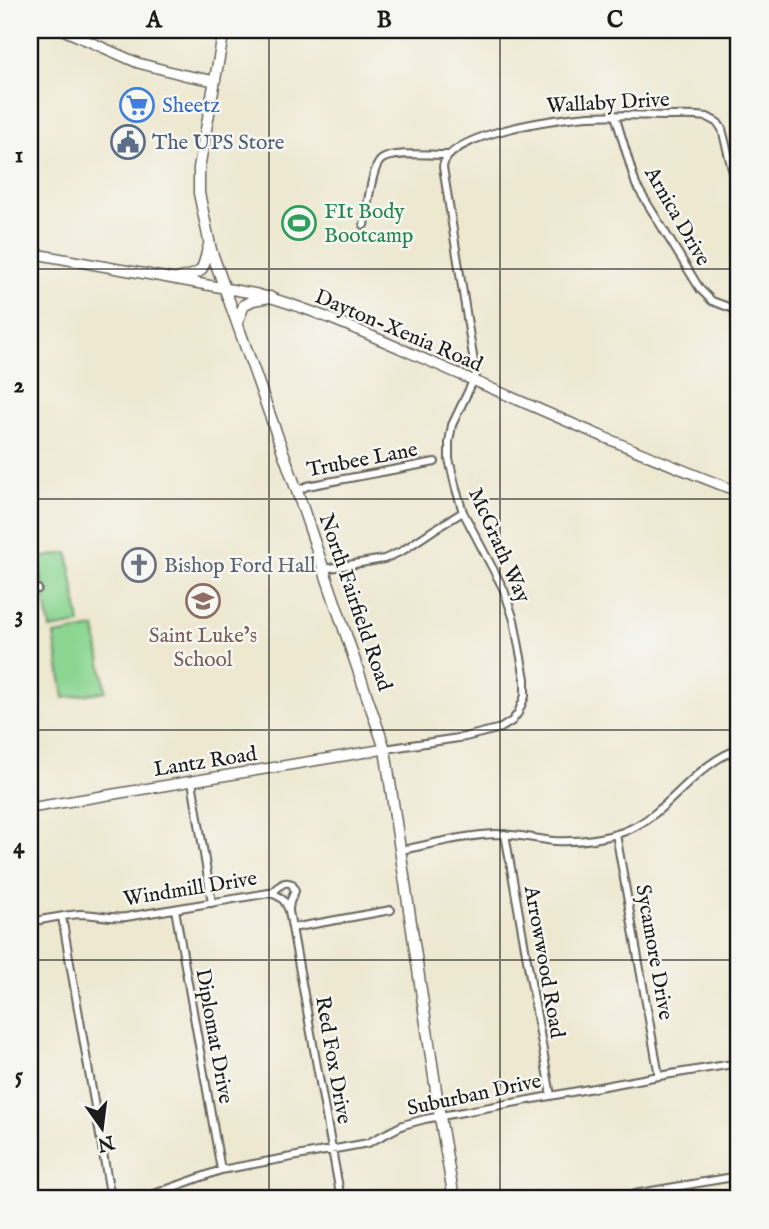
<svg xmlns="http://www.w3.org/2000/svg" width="769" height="1229" viewBox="0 0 769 1229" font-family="'IM FELL English',serif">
<rect width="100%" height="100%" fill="#f6f6f2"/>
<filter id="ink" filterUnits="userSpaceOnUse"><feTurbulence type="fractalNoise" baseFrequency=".0143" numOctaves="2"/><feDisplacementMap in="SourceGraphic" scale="14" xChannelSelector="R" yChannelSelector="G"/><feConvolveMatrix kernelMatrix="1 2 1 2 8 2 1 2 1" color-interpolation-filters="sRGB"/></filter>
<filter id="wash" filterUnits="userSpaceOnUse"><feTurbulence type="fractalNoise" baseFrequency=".00686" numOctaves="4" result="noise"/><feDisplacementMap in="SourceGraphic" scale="28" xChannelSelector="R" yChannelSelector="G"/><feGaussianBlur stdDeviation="1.57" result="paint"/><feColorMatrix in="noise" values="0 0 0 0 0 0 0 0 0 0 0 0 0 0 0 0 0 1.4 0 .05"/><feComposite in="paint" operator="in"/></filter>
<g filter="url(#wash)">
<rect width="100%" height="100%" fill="#eee8d0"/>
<path fill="#8bd591" stroke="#547856" stroke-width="2" d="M 68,553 L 80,624 L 50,629 L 38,558 Z
M 95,628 L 106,691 L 64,698 L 54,635 Z"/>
</g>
<g filter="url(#ink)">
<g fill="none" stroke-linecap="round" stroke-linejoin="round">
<g stroke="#66635b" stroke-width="10">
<path id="street" d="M 615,115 L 636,185 L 700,289 L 712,301 L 739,311
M 364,225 C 367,212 371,168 381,160 C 392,151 432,155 448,155
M 297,491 L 307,486 L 435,462
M 324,569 L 384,559 L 402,551 L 435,529 L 463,512
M 30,590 L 38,589
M 385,749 L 465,737 L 501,728 L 512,721 L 518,713 L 525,696 L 525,679 L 514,620 L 504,590 L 463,512 L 456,489 L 449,459 L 449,442 L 452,425 L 476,375 L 443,167 C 447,133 560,118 589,116 C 614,115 639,115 664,116 C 678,116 693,115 707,117 L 718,123 L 722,129 L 739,197
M 192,781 L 212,903
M 505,834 L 551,1096
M 616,834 L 659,1076
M 402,850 C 432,844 465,835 496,834 C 516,834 535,839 555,841 C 577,842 602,839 623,832 C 669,815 693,764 739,749
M 271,893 C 279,889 282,879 292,884 L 295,891 L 290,902 L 289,909
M 175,909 L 221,1170
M 62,917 L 111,1199
M 30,922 C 46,919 64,915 81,914 C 96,914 111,919 126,917 L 269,893 C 280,895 285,900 289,911 L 341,1199
M 292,928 L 391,910
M 140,1199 L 221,1170 L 368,1143 L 403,1125 L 425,1119 L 659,1076 L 739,1063
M 605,1199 L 739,1176"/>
</g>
<g stroke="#66635b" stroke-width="12">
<path id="secondary" d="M 63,30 L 138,63 L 184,75 L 215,81
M 30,253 L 257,294 C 322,311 384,342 445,368 C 543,411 640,454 739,492
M 30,808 L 385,749"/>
</g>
<g stroke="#66635b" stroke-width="13">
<path id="primary" d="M 224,30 L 199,168 L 199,193 L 211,250 L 297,491 L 385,749 L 440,1117 L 454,1199
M 177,279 C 207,272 201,272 209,245
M 237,323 L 244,305 L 253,300 L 270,297"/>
</g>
<use href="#street" stroke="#fff" stroke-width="6"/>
<use href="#secondary" stroke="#fff" stroke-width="9"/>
<use href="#primary" stroke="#fff" stroke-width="10"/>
</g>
</g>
<path fill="none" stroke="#1c1c1c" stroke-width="2" stroke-opacity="0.55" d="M 269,30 L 269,1199M 500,30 L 500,1199M 30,269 L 739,269M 30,499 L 739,499M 30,730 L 739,730M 30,960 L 739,960"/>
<defs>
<g id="supermarket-ring" transform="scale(1.75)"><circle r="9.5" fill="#f6f6f2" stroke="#3f7fe0" stroke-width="1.5"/><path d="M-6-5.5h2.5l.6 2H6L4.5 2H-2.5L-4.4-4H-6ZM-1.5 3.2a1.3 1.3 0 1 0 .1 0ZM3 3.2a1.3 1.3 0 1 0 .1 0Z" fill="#3f7fe0"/></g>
<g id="civic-ring" transform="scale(1.75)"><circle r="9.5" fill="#f6f6f2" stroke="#5c6f8a" stroke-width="1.5"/><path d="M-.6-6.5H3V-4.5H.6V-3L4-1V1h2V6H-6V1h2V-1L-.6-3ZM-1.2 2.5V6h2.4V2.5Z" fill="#5c6f8a"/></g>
<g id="stadium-ring" transform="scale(1.75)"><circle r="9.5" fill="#f6f6f2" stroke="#2e9e5b" stroke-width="1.5"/><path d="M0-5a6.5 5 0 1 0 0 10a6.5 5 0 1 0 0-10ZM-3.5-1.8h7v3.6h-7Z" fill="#2e9e5b"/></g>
<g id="church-ring" transform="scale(1.75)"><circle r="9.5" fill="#f6f6f2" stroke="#6b7280" stroke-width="1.5"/><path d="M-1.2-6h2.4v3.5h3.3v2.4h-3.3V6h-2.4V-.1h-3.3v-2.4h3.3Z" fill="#6b7280"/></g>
<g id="school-ring" transform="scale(1.75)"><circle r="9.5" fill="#f6f6f2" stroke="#8d6e63" stroke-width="1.5"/><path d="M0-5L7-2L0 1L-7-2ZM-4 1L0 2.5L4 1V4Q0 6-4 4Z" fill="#8d6e63"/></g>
</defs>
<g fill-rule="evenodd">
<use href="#supermarket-ring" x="137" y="105"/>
<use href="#civic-ring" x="128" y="142"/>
<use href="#stadium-ring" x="299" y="223"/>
<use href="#church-ring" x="139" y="565"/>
<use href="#school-ring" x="203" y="601"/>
</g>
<g text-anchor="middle" stroke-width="5" stroke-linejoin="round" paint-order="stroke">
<g font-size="21" fill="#1c1c1c" stroke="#f6f6f2">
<text transform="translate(608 102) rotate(-3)" y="7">Wallaby Drive</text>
<text transform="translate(678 216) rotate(60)" y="7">Arnica Drive</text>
<text transform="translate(399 330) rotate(23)" y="7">Dayton-Xenia Road</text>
<text transform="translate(362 459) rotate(-11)" y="7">Trubee Lane</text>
<text transform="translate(500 545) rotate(66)" y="7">McGrath Way</text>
<text transform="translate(356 602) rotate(71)" y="7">North Fairfield Road</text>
<text transform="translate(205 761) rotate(-9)" y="7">Lantz Road</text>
<text transform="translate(190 888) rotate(-9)" y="7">Windmill Drive</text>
<text transform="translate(655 952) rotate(80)" y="7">Sycamore Drive</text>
<text transform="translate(545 962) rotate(80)" y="7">Arrowwood Road</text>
<text transform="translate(215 1036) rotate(80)" y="7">Diplomat Drive</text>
<text transform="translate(334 1060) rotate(80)" y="7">Red Fox Drive</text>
<text transform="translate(474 1094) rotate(-12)" y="7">Suburban Drive</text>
</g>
<g font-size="21" fill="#366cbe" stroke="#f6f6f2" text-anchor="start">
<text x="162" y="112">Sheetz</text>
</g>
<g font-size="21" fill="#4e5e75" stroke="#f6f6f2" text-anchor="start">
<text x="152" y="149">The UPS Store</text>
</g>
<g font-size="21" fill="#27864d" stroke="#f6f6f2" text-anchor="start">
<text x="324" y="218">FIt Body<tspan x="324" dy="24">Bootcamp</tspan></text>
</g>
<g font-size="21" fill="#5b616d" stroke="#f6f6f2" text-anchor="start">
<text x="164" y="572">Bishop Ford Hall</text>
</g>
<g font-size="21" fill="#785e54" stroke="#f6f6f2">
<text x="203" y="642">Saint Luke’s<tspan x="203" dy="24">School</tspan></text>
</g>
</g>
<rect width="769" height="1229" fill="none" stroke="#f6f6f2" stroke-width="77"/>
<g transform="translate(102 1128) rotate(166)" stroke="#f6f6f2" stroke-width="5" paint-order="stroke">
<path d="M0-5L12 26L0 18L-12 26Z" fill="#1c1c1c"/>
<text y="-10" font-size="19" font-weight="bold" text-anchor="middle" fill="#1c1c1c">N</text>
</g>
<rect x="38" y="38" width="692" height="1152" fill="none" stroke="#1c1c1c" stroke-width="2.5"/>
<g font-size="23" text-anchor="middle" font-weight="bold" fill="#1c1c1c">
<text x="154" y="27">A</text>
<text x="384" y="27">B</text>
<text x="615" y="27">C</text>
<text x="19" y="162">1</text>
<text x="19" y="392">2</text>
<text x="19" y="622">3</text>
<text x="19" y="853">4</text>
<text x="19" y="1083">5</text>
</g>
</svg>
